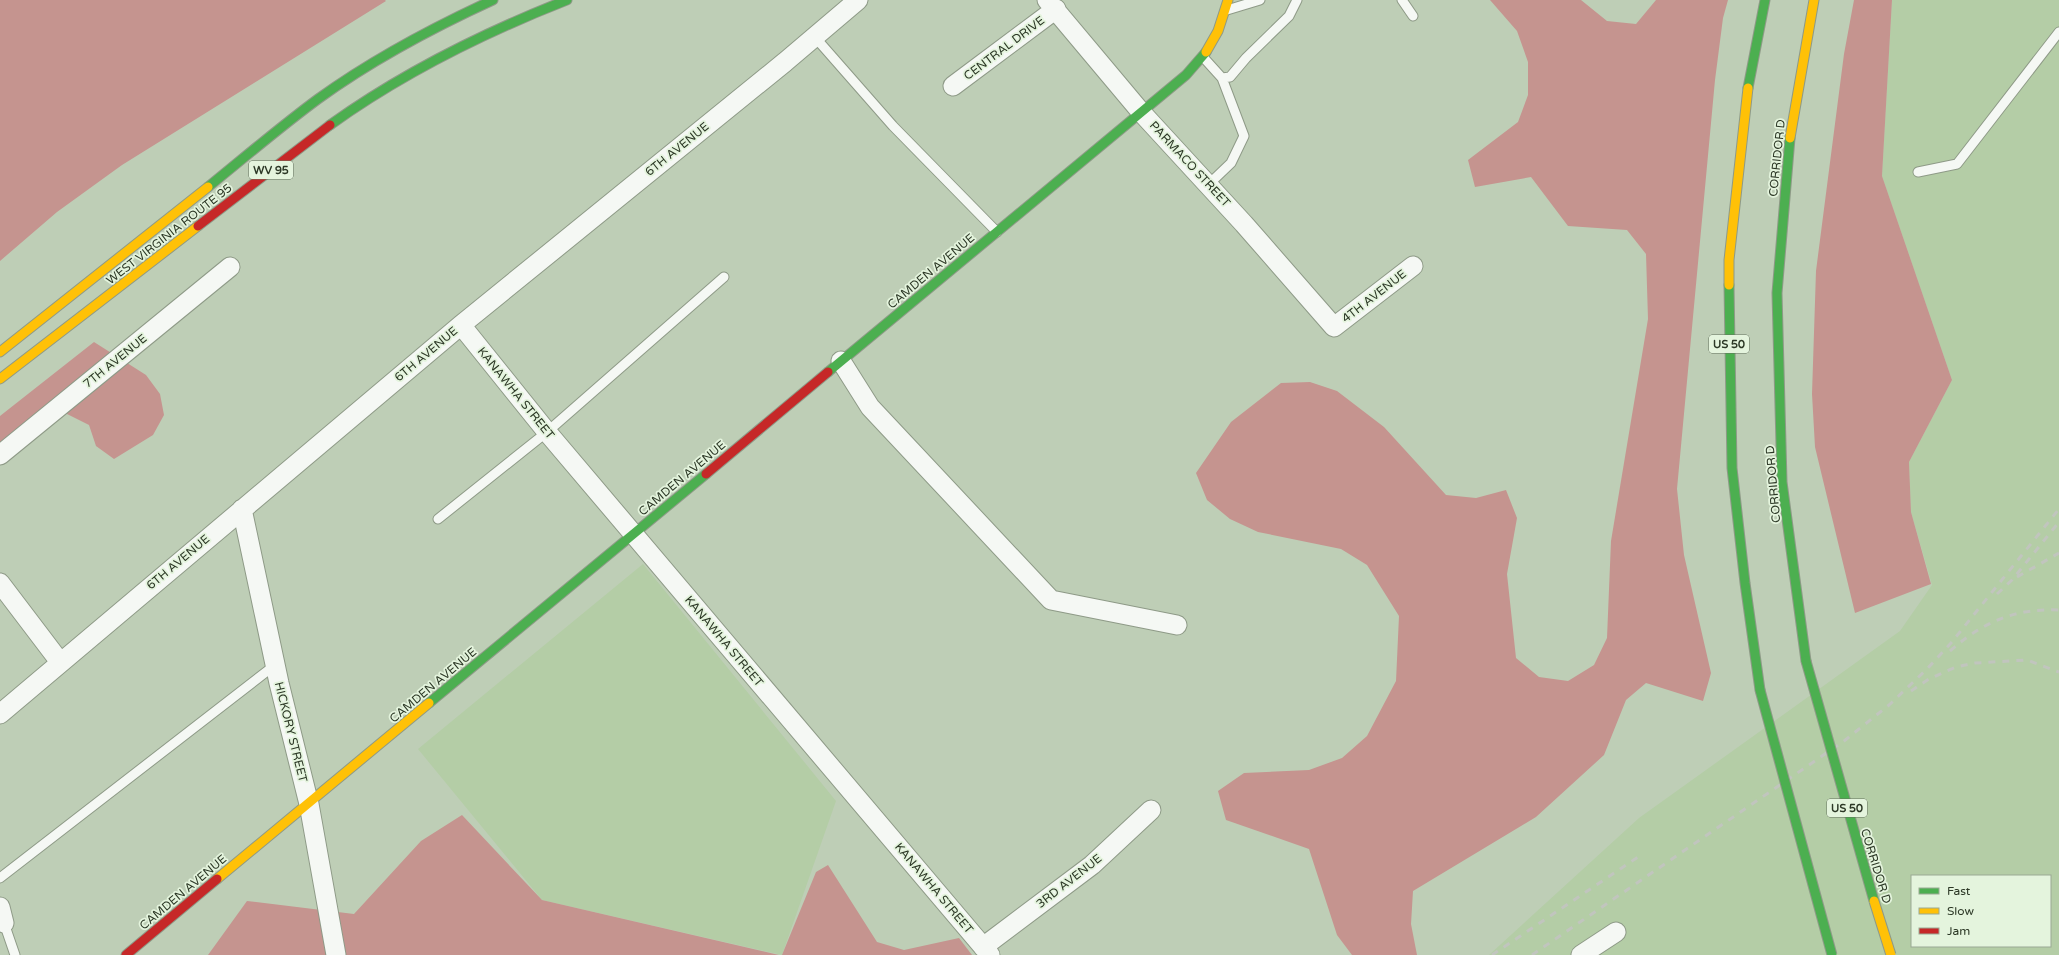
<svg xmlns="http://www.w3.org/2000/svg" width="2059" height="955" viewBox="0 0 2059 955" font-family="'Varela Round',sans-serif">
<rect width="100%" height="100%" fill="#beceb6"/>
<path fill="#b4cda6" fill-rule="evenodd" d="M 1892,0 L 2059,0 L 2059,955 L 1489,955 L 1639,818 L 1900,631 L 1932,585 L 1911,512 L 1909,462 L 1952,380 L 1882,176 ZM 1912,876 L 2050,876 L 2050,946 L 1912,946 Z
M 643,564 L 836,801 L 782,955 L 542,900 L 418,749 Z"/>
<path fill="#c5948f" d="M 0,0 L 385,0 L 386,1 L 122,165 L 57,212 L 0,261 Z
M 1490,0 L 1581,0 L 1607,21 L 1636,24 L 1656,0 L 1728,0 L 1723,18 L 1715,80 L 1677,489 L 1684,555 L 1711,673 L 1703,701 L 1646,683 L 1626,700 L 1604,755 L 1536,817 L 1413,891 L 1411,924 L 1417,955 L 1352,955 L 1337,935 L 1309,849 L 1226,820 L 1218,791 L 1244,773 L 1309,770 L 1342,758 L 1367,736 L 1396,681 L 1399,616 L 1367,565 L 1341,549 L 1258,532 L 1230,519 L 1207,500 L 1196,473 L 1231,422 L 1281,383 L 1310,382 L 1337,391 L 1384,427 L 1446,495 L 1476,498 L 1506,490 L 1517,518 L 1507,574 L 1516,658 L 1539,677 L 1568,681 L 1594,665 L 1607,638 L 1611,541 L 1648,319 L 1646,254 L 1627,230 L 1568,226 L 1531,177 L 1475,187 L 1468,160 L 1518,122 L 1528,95 L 1528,62 L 1517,31 Z
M 1854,0 L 1892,0 L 1882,176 L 1952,380 L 1909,462 L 1911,512 L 1931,584 L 1855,613 L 1815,447 L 1812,394 L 1816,271 L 1844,54 Z
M 94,342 L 146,375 L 160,394 L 164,415 L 153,435 L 114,459 L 96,446 L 89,425 L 51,406 L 0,452 L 0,416 Z
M 462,815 L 542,900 L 779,955 L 208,955 L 247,901 L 354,914 L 421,841 Z
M 828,865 L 877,942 L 904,950 L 959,938 L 972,955 L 782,955 L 816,872 Z"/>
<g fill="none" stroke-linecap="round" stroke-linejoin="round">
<g stroke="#8e9a87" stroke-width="11">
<path id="lane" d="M 1402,0 L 1413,16
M 1227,10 L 1260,0
M 814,36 L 893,126 L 997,232
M 1203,57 L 1222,78 L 1230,77 L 1246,58 L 1289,16 L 1297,0
M 1918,172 L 1957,164 L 2059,32
M 1208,185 L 1231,163 L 1244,136 L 1222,78
M 438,519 L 547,432 L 724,277
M 0,878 L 275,665
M 4,923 L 15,955"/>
</g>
<g stroke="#8e9a87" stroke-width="21">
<path id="street" d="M 1047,0 L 1141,112 L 1244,224 L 1334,327 L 1413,266
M 953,86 L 1056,9
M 461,325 L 547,432 L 990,955
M 841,361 L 870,407 L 1051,600 L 1177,625
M 0,455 L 230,267
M 242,509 L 279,683 L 309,804 L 336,955
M 0,583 L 60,662
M 0,714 L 461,325 L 785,62 L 858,0
M 0,907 L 4,923
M 983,947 L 1092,865 L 1151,810
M 1581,955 L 1616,932"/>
</g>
<g stroke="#8e9a87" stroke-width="11">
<path id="fast" d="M 1748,88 L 1765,0
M 330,125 C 404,72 483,33 567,0
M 1790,138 L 1777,293 L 1782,482 L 1806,661
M 208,187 C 245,157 280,127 318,99 C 372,60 432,28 493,0
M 1729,285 L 1732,468 L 1745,583 L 1760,690
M 828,372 L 1186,75 L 1206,52
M 429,703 L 706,474"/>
</g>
<g stroke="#8e9a87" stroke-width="11">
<path id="slow" d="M 1206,52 L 1218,31 L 1228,0
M 1790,138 L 1814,0
M 1729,285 L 1729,260 L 1748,88
M 0,352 L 208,187
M 0,379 L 198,226
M 217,879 L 429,703"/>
</g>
<g stroke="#8e9a87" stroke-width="11">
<path id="jam" d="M 198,226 L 330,125
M 706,474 L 828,372
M 126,955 L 217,879"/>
</g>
<use href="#lane" stroke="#f5f8f4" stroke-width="9"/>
<use href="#street" stroke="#f5f8f4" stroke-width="19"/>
<use href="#fast" stroke="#4caf50" stroke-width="9"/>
<use href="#slow" stroke="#ffc107" stroke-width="9"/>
<use href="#jam" stroke="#c62828" stroke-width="9"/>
<path stroke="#c1c5be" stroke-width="3" stroke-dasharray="7 7" stroke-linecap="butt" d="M 2017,577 L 2059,553
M 1997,594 L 2012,580 L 2059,522
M 1950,651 C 1983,622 2015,608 2059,610
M 1911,691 L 1929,679 L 1956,667 L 1975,663 L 2027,660 L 2059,672
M 1492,955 L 1641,855
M 1532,955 L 1844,741 L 1889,705 L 1927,669 L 1951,643 L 2059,509"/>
<g stroke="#8e9a87" stroke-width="11" stroke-linecap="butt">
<path id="fast-bridge" d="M 1806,661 L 1874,901
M 1760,690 L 1832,955"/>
</g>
<g stroke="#8e9a87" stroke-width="11" stroke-linecap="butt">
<path id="slow-bridge" d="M 1874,901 L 1891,955"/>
</g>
<use href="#fast-bridge" stroke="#4caf50" stroke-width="9"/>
<use href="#slow-bridge" stroke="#ffc107" stroke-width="9"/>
</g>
<g text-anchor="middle" stroke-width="3.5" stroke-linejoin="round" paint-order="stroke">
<g fill="#e4f4dd" stroke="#63705d" stroke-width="1">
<rect x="249" y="161" width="44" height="18" rx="3"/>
<rect x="1709" y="335" width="40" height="18" rx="3"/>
<rect x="1827" y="799" width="40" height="18" rx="3"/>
</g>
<g font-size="11" font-weight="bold" fill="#2c3826">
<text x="271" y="174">WV 95</text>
<text x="1729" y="348">US 50</text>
<text x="1847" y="812">US 50</text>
</g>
<g font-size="12" fill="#2c3826" stroke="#e4f4dd">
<text transform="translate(1004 48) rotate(-37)" y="4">CENTRAL DRIVE</text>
<text transform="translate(677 149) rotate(-39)" y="4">6TH AVENUE</text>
<text transform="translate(1777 158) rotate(-84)" y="4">CORRIDOR D</text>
<text transform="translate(1190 164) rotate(47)" y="4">PARMACO STREET</text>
<text transform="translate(169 234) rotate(-38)" y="4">WEST VIRGINIA ROUTE 95</text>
<text transform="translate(931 271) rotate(-40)" y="4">CAMDEN AVENUE</text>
<text transform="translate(1374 296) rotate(-38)" y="4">4TH AVENUE</text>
<text transform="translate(426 354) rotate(-40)" y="4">6TH AVENUE</text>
<text transform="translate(115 361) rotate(-39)" y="4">7TH AVENUE</text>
<text transform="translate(516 393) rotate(51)" y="4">KANAWHA STREET</text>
<text transform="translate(682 478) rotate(-40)" y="4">CAMDEN AVENUE</text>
<text transform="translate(1773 484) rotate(-95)" y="4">CORRIDOR D</text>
<text transform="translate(178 562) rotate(-40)" y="4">6TH AVENUE</text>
<text transform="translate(724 641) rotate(50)" y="4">KANAWHA STREET</text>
<text transform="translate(433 685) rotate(-40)" y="4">CAMDEN AVENUE</text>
<text transform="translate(291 732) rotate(76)" y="4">HICKORY STREET</text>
<text transform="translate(1876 866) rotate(73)" y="4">CORRIDOR D</text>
<text transform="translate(1069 881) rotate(-38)" y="4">3RD AVENUE</text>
<text transform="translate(934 888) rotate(50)" y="4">KANAWHA STREET</text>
<text transform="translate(183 892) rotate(-40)" y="4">CAMDEN AVENUE</text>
</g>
</g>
<rect x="1911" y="875" width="140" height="72" fill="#e4f4dd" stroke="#9aa994"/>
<rect x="1919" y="888" width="20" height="6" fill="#4caf50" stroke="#9aa994"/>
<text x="1947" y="895" font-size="12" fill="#2c3826">Fast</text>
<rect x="1919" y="908" width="20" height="6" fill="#ffc107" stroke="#9aa994"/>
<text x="1947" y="915" font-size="12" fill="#2c3826">Slow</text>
<rect x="1919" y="928" width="20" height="6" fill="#c62828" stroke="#9aa994"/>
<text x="1947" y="935" font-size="12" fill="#2c3826">Jam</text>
</svg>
